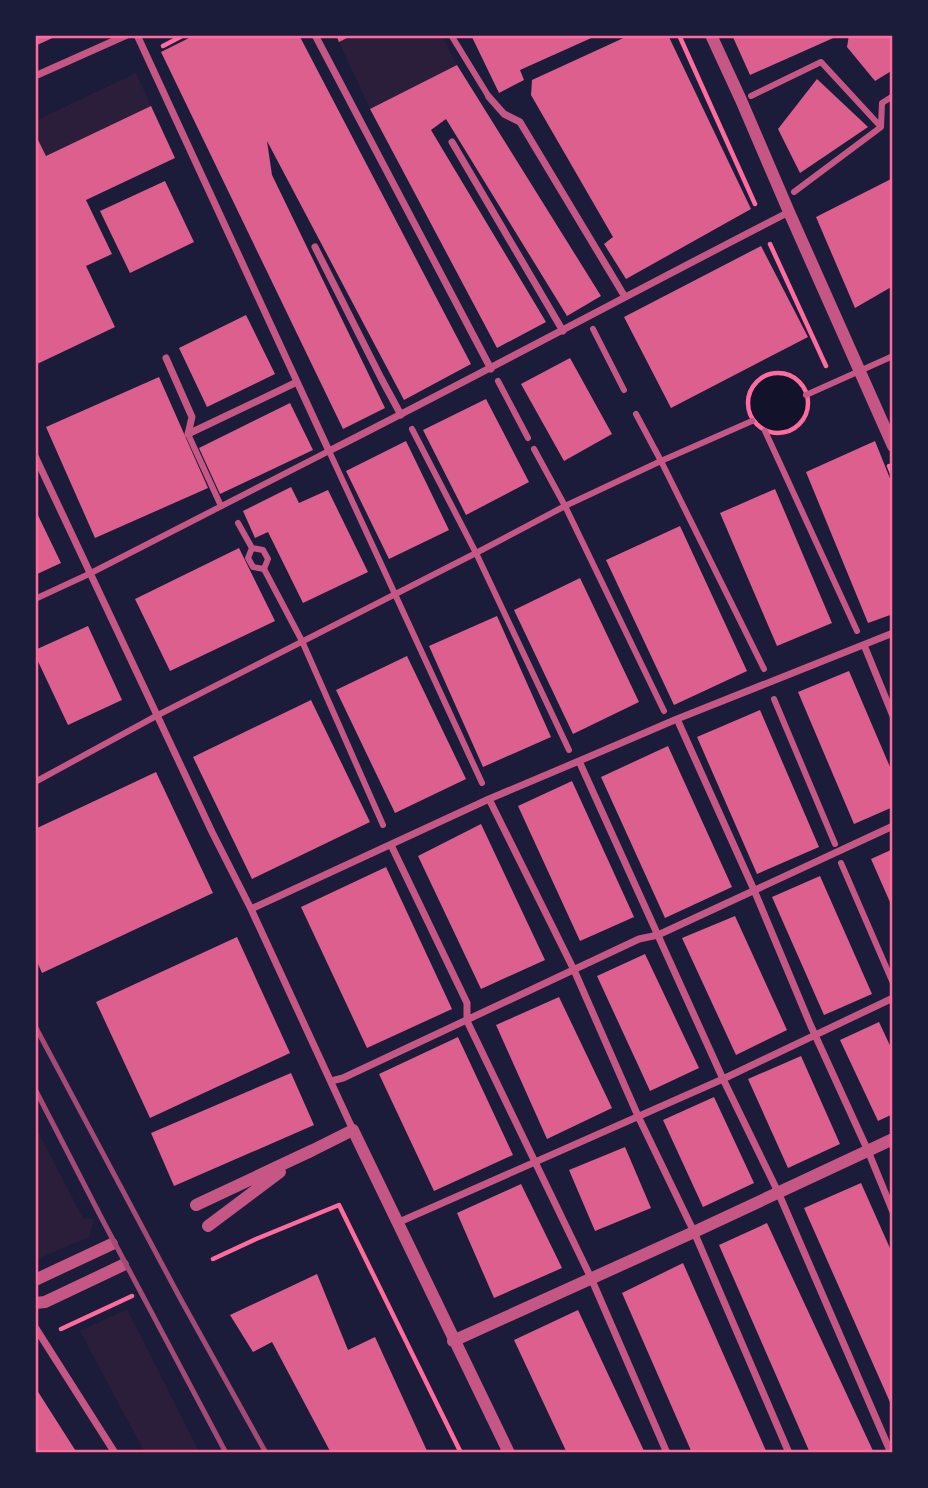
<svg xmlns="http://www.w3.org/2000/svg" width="928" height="1488" viewBox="0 0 928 1488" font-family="'Fira Sans Condensed',sans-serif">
<rect width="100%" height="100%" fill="#1b1b3a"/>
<path fill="#2a1e3b" d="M 353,35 L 442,35 L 457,65 L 370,109 L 339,42 Z
M 136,73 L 151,106 L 46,156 L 35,134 L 35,121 Z
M 35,1126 L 83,1218 L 94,1219 L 89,1237 L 35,1260 Z
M 127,1309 L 200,1453 L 145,1453 L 80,1331 Z"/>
<path fill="#12122b" d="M748 403a30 30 0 1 1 60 0a30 30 0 1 1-60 0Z"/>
<path fill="#dd5f8e" d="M 35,35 L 59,35 L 35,46 Z
M 195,35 L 299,35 L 471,364 L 404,400 L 267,141 L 272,175 L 385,408 L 343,429 L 161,52 Z
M 336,35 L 353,35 L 339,42 Z
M 471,35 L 598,35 L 520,70 L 524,80 L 499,93 Z
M 630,35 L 668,35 L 751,209 L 626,279 L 604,244 L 613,237 L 531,95 L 532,80 Z
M 732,35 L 840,35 L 750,75 Z
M 849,35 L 893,35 L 893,70 L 875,81 L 847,47 Z
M 457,65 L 601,296 L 567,316 L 446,119 L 431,130 L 546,322 L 497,348 L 370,109 Z
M 817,79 L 868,127 L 800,173 L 778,129 Z
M 151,106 L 175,158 L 86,200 L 112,254 L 86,266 L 115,327 L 35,365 L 35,134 L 46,156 Z
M 893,178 L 893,286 L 855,308 L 816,217 Z
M 165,181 L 194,242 L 130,273 L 100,211 Z
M 761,246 L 808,337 L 671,408 L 624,317 Z
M 246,315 L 275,374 L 207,407 L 179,348 Z
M 570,358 L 612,434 L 564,461 L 521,384 Z
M 159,377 L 208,488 L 95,538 L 46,427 Z
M 486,399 L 529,482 L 466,515 L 423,430 Z
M 290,403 L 313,450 L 220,494 L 199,448 Z
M 406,441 L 449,530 L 389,559 L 346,471 Z
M 875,441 L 893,486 L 893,614 L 868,623 L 806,472 Z
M 291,487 L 299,503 L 328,490 L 368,572 L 303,603 L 268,532 L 255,538 L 243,511 Z
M 775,489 L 832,623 L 777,646 L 720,513 Z
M 35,509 L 61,563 L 35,575 Z
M 680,526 L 747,671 L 674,705 L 606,560 Z
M 239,548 L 275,621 L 170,671 L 135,599 Z
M 580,578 L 639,702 L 573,734 L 514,610 Z
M 497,616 L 551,737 L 483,767 L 429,646 Z
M 88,626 L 122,700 L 68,725 L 35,655 L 35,650 Z
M 407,656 L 466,779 L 395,813 L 336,690 Z
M 849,671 L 893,774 L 893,807 L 854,824 L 798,692 Z
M 311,700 L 370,822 L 252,879 L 193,757 Z
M 760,710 L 819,847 L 757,874 L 697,737 Z
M 668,746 L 732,887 L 665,918 L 601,777 Z
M 156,772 L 213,893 L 42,973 L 35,957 L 35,829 Z
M 572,781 L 634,917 L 580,941 L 518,806 Z
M 481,824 L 545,960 L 481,989 L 418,856 Z
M 893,849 L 893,909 L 871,859 Z
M 386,867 L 452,1009 L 367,1048 L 301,907 Z
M 820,876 L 872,994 L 824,1015 L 772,897 Z
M 735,916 L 787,1030 L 736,1055 L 682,938 Z
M 237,937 L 290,1053 L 150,1118 L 96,1002 Z
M 645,954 L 699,1068 L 650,1091 L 597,976 Z
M 559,997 L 612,1108 L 547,1139 L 496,1025 Z
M 879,1022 L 893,1052 L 893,1114 L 878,1121 L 840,1040 Z
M 458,1037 L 513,1155 L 434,1191 L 379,1074 Z
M 801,1056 L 840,1144 L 788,1168 L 748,1079 Z
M 291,1073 L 314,1125 L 174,1186 L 151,1133 Z
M 714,1097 L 754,1183 L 703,1207 L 663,1120 Z
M 625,1147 L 651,1208 L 595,1231 L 569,1170 Z
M 861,1183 L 893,1255 L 893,1409 L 804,1208 Z
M 521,1184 L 562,1268 L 494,1298 L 457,1213 Z
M 767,1223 L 874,1453 L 810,1453 L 719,1245 Z
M 683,1263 L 767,1453 L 692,1453 L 622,1293 Z
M 317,1274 L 348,1350 L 375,1337 L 428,1453 L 331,1453 L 272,1342 L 253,1352 L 230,1315 Z
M 578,1310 L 645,1453 L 567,1453 L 514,1340 Z
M 35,1387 L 77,1453 L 35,1453 Z"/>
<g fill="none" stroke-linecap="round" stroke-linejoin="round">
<path stroke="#ff6b9d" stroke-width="4.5" d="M 679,35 L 755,204
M 163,46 L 184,35
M 770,244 L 826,366
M748 403a30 30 0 1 1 60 0a30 30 0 1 1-60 0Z
M 889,466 L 893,476
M 213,1259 L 256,1239 L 339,1205 L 461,1453
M 61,1329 L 132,1296"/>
<path stroke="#c65784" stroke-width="6" d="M 451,35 L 489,97
M 751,96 L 821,62 L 881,127
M 794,192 L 881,127 L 882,103 L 893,96
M 593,329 L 624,390
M 498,381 L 528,438
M 806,395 L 893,356
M 636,414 L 661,461 L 764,669
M 412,429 L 476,553 L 569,750
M 765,431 L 857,631
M 188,434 L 221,506
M 534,449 L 565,506 L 664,711
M 238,523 L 252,548
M 252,548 L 263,550 L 268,559 L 264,569 L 302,641 L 383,825
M 252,548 L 248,558 L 253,567 L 264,569
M 35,599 L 89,574 L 329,451 L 482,783
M 774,699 L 835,844
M 35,782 L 158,715 L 476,553 L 565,506 L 661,461 L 752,421
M 841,863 L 893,983"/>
<path stroke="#c65784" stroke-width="7" d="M 137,35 L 329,451 C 483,373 635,291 789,212
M 315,35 L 491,369
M 35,76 L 127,35
M 489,97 L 504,114 L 520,122 L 625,297
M 452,142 L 563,331
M 315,247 L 381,378 L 401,415
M 166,358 L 192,417 L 188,434
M 188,434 L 297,382
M 35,456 L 212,832 L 251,909 L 353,1130
M 864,645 L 893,716
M 677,719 L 754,890 L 810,1024 L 868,1151 L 893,1212
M 579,761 L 723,1079 L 778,1192 L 891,1453
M 489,799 L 574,970 L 638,1116 L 694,1232 L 789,1453
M 391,845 L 467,1003 L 467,1021 L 591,1278 L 667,1453
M 251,909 L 489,799 L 579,761 L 677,719 L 893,633
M 331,1081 L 343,1078 L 639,939 L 658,935 L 893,826
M 397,1223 L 723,1079 L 893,998
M 35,1327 L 115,1453"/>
<path stroke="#c65784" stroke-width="12" d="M 711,35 L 741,100 L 789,212 L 893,446
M 196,1205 L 313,1150 L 353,1130 L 509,1453
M 208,1226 L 280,1172
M 35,1280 L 112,1244
M 35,1303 L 45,1302 L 123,1265
M 453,1341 L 694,1232 L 893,1139"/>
<path stroke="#a44b75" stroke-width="5" d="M 35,1026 L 180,1298 L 266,1453
M 35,1089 L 102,1219 L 226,1453"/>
</g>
<rect width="928" height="1488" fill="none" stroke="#1b1b3a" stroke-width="74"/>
<rect x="37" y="37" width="854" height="1414" fill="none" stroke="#ff6b9d" stroke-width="2.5"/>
</svg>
